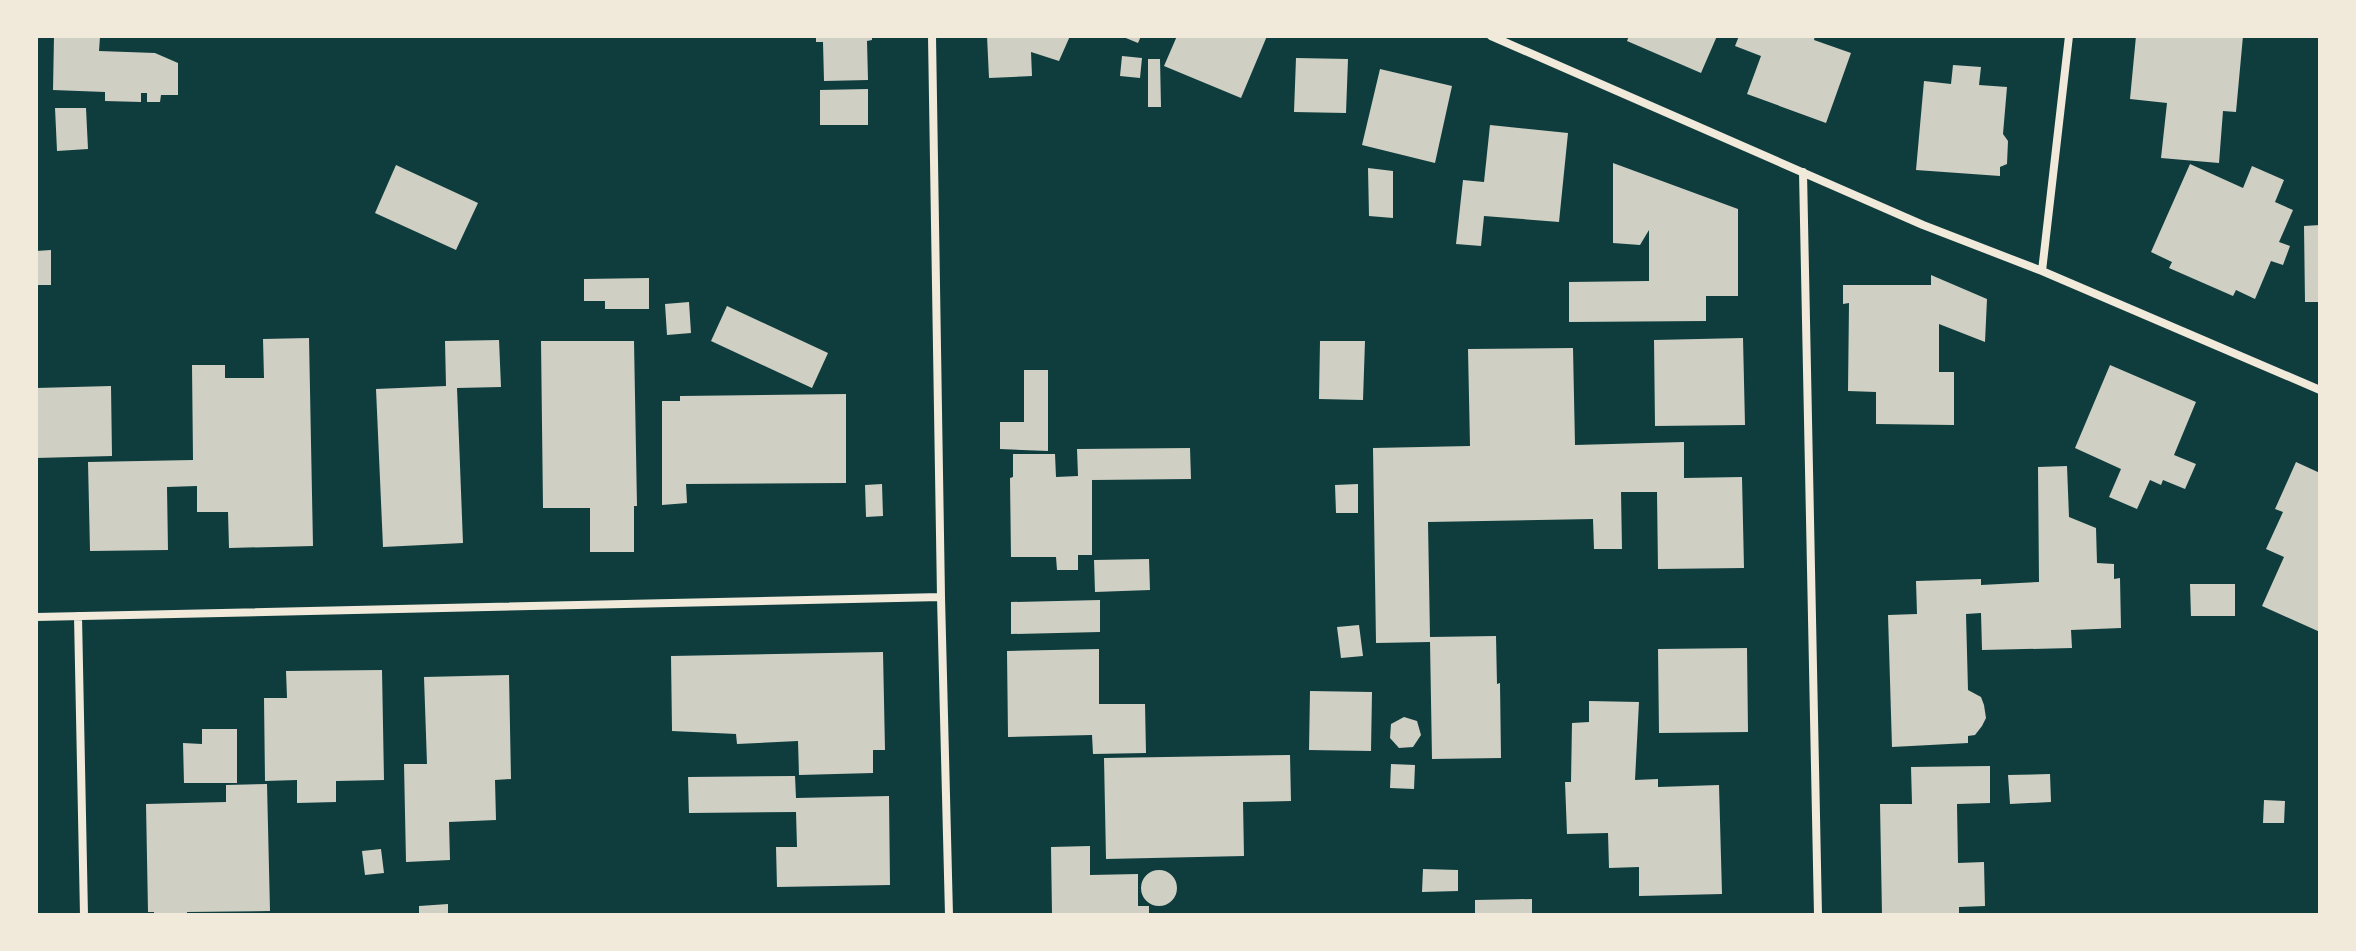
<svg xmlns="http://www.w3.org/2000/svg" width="2356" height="951" viewBox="0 0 2356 951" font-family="Ubuntu,sans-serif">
<rect width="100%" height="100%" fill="#0f3d3e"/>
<path fill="#cfcfc3" d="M 54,36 L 100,37 L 99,51 L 155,53 L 178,63 L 178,95 L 161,95 L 160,102 L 147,102 L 147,93 L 141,93 L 141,102 L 105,101 L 105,92 L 53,90 Z
M 816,36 L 872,36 L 872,40 L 867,41 L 868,80 L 824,81 L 823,42 L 816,42 Z
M 987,36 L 1070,36 L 1059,61 L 1031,52 L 1032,76 L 989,78 Z
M 1121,36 L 1141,36 L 1138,43 Z
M 1177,36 L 1267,36 L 1241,98 L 1164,66 Z
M 1629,36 L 1717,36 L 1701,73 L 1627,41 Z
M 1739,36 L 1815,36 L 1814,40 L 1851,53 L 1826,123 L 1747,94 L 1761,56 L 1735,46 Z
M 2136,36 L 2243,36 L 2236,112 L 2223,111 L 2219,163 L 2161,158 L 2167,103 L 2130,99 Z
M 1122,56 L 1142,58 L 1140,78 L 1120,76 Z
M 1296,58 L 1348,59 L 1346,113 L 1294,112 Z
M 1148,59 L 1160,59 L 1161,107 L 1148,107 Z
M 1953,65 L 1981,67 L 1979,85 L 2007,87 L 2003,134 L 2008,141 L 2007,164 L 2000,167 L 2000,176 L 1916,170 L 1924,81 L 1951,84 Z
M 1380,69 L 1452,86 L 1435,163 L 1362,145 Z
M 868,89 L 868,125 L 820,125 L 820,90 Z
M 55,108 L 86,108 L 88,149 L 57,151 Z
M 1490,125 L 1568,133 L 1559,222 L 1484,216 L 1481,246 L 1456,244 L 1463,180 L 1484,182 Z
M 1613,163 L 1738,209 L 1738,296 L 1706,296 L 1706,321 L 1569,322 L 1569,282 L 1649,281 L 1649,230 L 1640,245 L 1613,243 Z
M 2190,164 L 2243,188 L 2252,166 L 2284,180 L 2275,202 L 2293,210 L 2279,242 L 2290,246 L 2283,265 L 2271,261 L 2255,299 L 2236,290 L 2233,296 L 2169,268 L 2172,262 L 2151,252 Z
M 396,165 L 478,203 L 456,250 L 375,213 Z
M 1368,168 L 1393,171 L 1393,218 L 1369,216 Z
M 2320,225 L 2320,302 L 2305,302 L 2304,226 Z
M 51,250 L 51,285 L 36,285 L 36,251 Z
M 1931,275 L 1987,299 L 1985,342 L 1939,324 L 1939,372 L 1954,372 L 1954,425 L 1876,424 L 1876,392 L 1848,391 L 1849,303 L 1843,304 L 1843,285 L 1931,285 Z
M 649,278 L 649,309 L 605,309 L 605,301 L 584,301 L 584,279 Z
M 689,302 L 691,333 L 667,335 L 665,304 Z
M 727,306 L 828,353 L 812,388 L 711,341 Z
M 309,338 L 313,546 L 229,548 L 228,512 L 197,512 L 197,486 L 167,487 L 168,550 L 90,551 L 88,462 L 193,460 L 192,365 L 225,365 L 225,378 L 264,378 L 263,339 Z
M 1743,338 L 1745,425 L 1655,426 L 1654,340 Z
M 499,340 L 501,387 L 457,388 L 463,543 L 383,547 L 376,389 L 446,386 L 445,341 Z
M 541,341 L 634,341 L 637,506 L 634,506 L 634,552 L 590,552 L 590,508 L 543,508 Z
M 1320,341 L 1365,341 L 1363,400 L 1319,399 Z
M 1573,348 L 1575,445 L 1684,442 L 1684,478 L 1742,477 L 1744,568 L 1658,569 L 1657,492 L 1621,492 L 1622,549 L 1594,549 L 1593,519 L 1428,522 L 1430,637 L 1496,636 L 1497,684 L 1500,683 L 1501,758 L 1432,759 L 1430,642 L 1376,643 L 1373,448 L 1470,446 L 1468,349 Z
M 2110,365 L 2196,402 L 2174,455 L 2196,464 L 2185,489 L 2163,480 L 2161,485 L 2150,480 L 2137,509 L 2109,497 L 2121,469 L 2075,448 Z
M 1024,370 L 1048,370 L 1048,451 L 1000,449 L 1000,422 L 1024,422 Z
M 111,386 L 112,456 L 36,458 L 36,388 Z
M 846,394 L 846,483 L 686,484 L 687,503 L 662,505 L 662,401 L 680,401 L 680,396 Z
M 1190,448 L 1191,479 L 1092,480 L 1092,555 L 1078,555 L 1078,570 L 1057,570 L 1056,557 L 1011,557 L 1010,478 L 1013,477 L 1013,454 L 1055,454 L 1056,477 L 1078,476 L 1077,449 Z
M 2296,462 L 2320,473 L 2320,632 L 2262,606 L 2284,557 L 2266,549 L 2283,512 L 2275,509 Z
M 2067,466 L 2069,517 L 2096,528 L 2097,563 L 2114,564 L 2114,579 L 2120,578 L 2121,628 L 2071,630 L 2072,648 L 1982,650 L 1981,613 L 1966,614 L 1968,690 L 1981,697 L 1984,705 L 1986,718 L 1982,726 L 1975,735 L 1968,736 L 1968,743 L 1892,747 L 1888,615 L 1917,614 L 1916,581 L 1981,579 L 1981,585 L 2039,582 L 2038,467 Z
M 882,484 L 883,516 L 866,517 L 865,485 Z
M 1358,484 L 1358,513 L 1336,513 L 1335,485 Z
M 1149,559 L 1150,590 L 1095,592 L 1094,560 Z
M 2190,584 L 2235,584 L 2235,616 L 2191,616 Z
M 1100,600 L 1100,632 L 1011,634 L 1011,602 Z
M 1359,625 L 1363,656 L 1341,658 L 1337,627 Z
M 1747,648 L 1748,732 L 1659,733 L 1658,649 Z
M 1099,649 L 1099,704 L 1145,704 L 1146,753 L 1093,754 L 1092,735 L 1008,737 L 1007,651 Z
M 883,652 L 885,750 L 873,750 L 873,773 L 799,775 L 798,741 L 737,744 L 736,734 L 672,731 L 671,656 Z
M 382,670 L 384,780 L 336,781 L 336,802 L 297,803 L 297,780 L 265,781 L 264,698 L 287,698 L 286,671 Z
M 509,675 L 511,779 L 495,780 L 496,820 L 449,822 L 450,860 L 406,862 L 404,764 L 427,764 L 424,677 Z
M 1310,691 L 1372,692 L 1371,751 L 1309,750 Z
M 1589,701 L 1639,702 L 1635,780 L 1658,779 L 1658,787 L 1719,785 L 1722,894 L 1639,896 L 1639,867 L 1609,868 L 1608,833 L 1567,834 L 1565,782 L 1571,782 L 1572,723 L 1589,722 Z
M 1404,717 L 1417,721 L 1421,735 L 1413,747 L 1399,748 L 1390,738 L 1391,724 Z
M 202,729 L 237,729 L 237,783 L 184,783 L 183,743 L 202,744 Z
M 1290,755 L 1291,801 L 1243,802 L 1244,856 L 1106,859 L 1104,758 Z
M 1391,764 L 1415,765 L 1414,789 L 1390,788 Z
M 1990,766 L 1990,803 L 1957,804 L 1958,863 L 1984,862 L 1985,906 L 1959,907 L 1959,915 L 1882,915 L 1880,804 L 1912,804 L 1911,767 Z
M 2050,774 L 2051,802 L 2010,804 L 2008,775 Z
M 795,776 L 796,798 L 889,796 L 890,885 L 777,887 L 776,847 L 797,847 L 796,812 L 689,813 L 688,777 Z
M 267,784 L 270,911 L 187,912 L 187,915 L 154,915 L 154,912 L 148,912 L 146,804 L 226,802 L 226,785 Z
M 2264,800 L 2285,801 L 2284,823 L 2263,823 Z
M 1090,846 L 1090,875 L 1138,874 L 1138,906 L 1149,906 L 1149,915 L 1052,915 L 1051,847 Z
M 381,849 L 384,873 L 365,875 L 362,851 Z
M 1423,869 L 1458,870 L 1458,891 L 1422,892 Z
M1141 888a18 18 0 1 1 36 0a18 18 0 1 1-36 0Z
M 1532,899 L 1532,915 L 1475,915 L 1475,900 Z
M 448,904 L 448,915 L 419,915 L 419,906 Z"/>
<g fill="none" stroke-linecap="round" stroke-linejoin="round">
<path stroke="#f1e9da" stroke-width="8" d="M 932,36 L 941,597 L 949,915
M 1491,36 L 1923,225 L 2042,271 L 2320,390
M 1803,172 L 1818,915
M 2042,271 L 2069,36
M 78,616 L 84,915
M 36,617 L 941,597"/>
</g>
<rect width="2356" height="951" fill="none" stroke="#f1e9da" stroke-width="76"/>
</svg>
